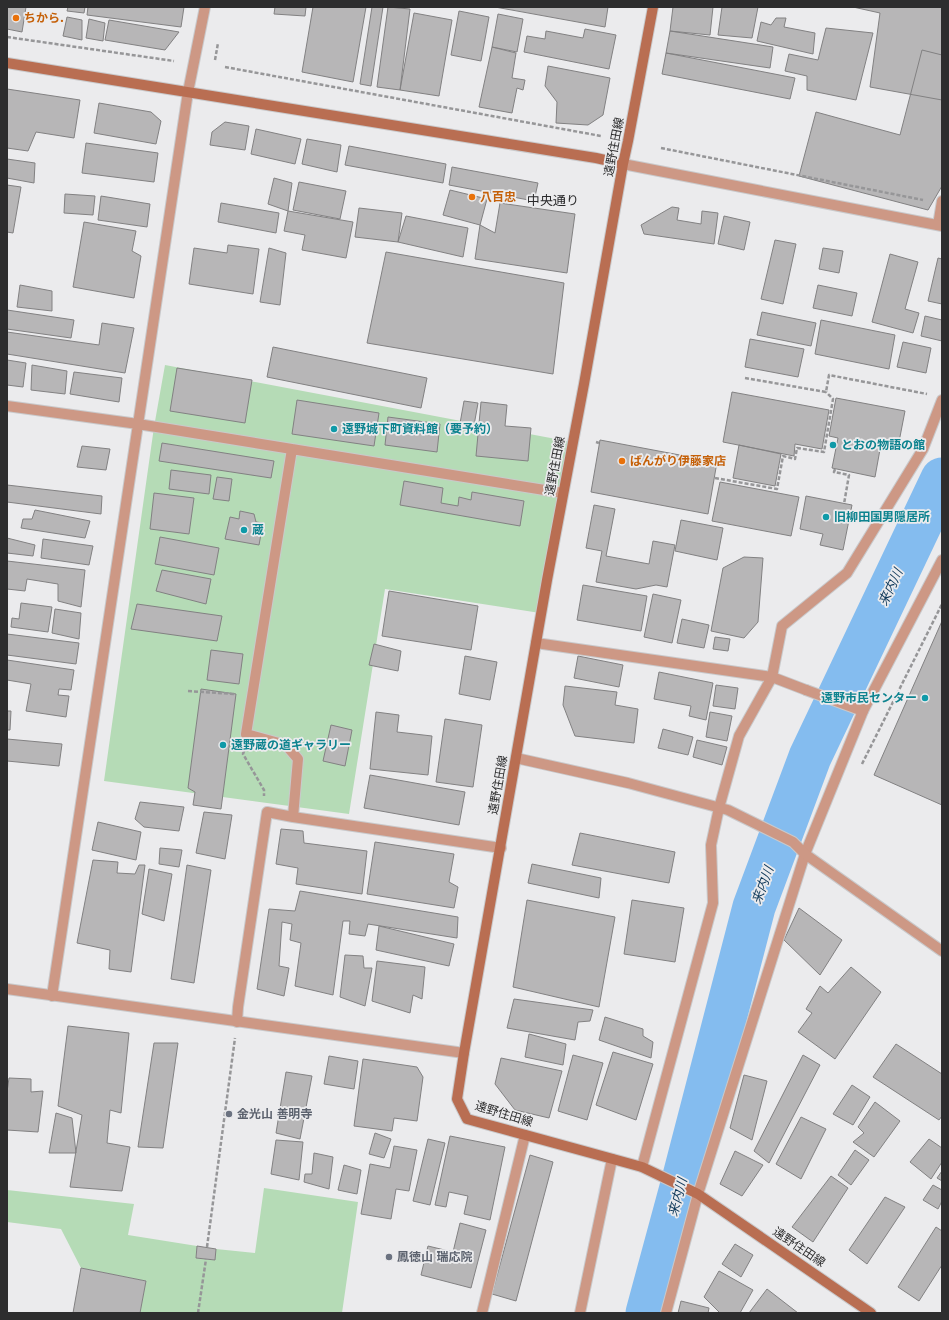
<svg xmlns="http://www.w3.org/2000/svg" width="949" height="1320" viewBox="0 0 949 1320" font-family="Jost,'Noto Sans JP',sans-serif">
<rect width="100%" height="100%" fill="#ebebed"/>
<path fill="#b5dbb6" d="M 165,365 L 572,442 L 540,613 L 385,589 L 349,814 L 104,781 L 154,427 Z
M 264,1188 L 358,1202 L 342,1313 L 140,1313 L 146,1281 L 81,1268 L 61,1229 L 7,1222 L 7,1190 L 134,1204 L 128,1235 L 197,1246 L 196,1258 L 214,1260 L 216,1249 L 255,1253 Z"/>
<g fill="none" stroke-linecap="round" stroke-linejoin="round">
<path stroke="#84bcef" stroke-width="43" d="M 647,1313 L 683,1180 L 754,907 L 810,757 L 942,479"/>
</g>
<path fill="#b7b6b7" stroke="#828182" d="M 7,7 L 26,7 L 22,32 L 7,29 Z
M 68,7 L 85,7 L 84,13 L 67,11 Z
M 88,7 L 184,7 L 181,27 L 87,15 Z
M 275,7 L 306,7 L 305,16 L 274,14 Z
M 313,7 L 366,7 L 353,82 L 302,72 Z
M 372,7 L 383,7 L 371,86 L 360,84 Z
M 388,7 L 410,9 L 400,90 L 377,87 Z
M 495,7 L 608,7 L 605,27 Z
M 673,7 L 713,7 L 710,35 L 670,31 Z
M 722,7 L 758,7 L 752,38 L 718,35 Z
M 853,7 L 942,7 L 942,100 L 870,87 L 880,13 Z
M 459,11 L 489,17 L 481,61 L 451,55 Z
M 414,13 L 452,20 L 439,96 L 400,90 Z
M 498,14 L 523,19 L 517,52 L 492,47 Z
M 67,17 L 82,20 L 82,40 L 63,36 Z
M 776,18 L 786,18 L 784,27 L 815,33 L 813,54 L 757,41 L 761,22 L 771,25 Z
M 89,19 L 105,23 L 103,41 L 86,38 Z
M 109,20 L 179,32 L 165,50 L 105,40 Z
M 826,28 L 873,33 L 856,100 L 807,90 L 807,76 L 785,71 L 789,54 L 818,60 Z
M 585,29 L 616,35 L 609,69 L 524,52 L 527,36 L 545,39 L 546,31 L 583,38 Z
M 670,31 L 773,47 L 770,68 L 666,53 Z
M 492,47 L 516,53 L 512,78 L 525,80 L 523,90 L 517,88 L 512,113 L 479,107 Z
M 922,50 L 942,55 L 942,186 L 928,210 L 799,176 L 816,112 L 900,135 Z
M 666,53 L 795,78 L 790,99 L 662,74 Z
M 548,66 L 610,78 L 603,115 L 588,125 L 556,123 L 557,102 L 545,86 Z
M 7,89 L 80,100 L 74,138 L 36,132 L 28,151 L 7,148 Z
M 99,103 L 151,112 L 161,121 L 156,144 L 94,133 Z
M 225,122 L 249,126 L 245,150 L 210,145 L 212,132 Z
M 256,129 L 301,139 L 295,164 L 251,154 Z
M 307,139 L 341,145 L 337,172 L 302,164 Z
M 86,143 L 158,153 L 154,182 L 82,173 Z
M 349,146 L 446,164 L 443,183 L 345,165 Z
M 7,159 L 35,163 L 34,183 L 7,178 Z
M 452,167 L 538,183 L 534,201 L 449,185 Z
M 274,178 L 292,183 L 288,211 L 268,204 Z
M 299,182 L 346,191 L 340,219 L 293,210 Z
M 7,185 L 21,187 L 13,233 L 7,232 Z
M 450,190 L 487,199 L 480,225 L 443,215 Z
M 65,194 L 95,196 L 93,215 L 64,213 Z
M 101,196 L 150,204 L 147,227 L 98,220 Z
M 221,203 L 279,213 L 276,233 L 218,222 Z
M 500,203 L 575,214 L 567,273 L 475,259 L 480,225 L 495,233 Z
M 672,207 L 679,208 L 677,220 L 701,224 L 702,211 L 718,213 L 714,244 L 644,234 L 641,225 Z
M 359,208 L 402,213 L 398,242 L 355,237 Z
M 288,211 L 353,222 L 346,258 L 302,250 L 305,235 L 284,231 Z
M 406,216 L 468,228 L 463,257 L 398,242 Z
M 724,216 L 750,222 L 744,250 L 718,244 Z
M 84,222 L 136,231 L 132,251 L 141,256 L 134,298 L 73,287 Z
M 775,240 L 796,244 L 783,304 L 761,299 Z
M 228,245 L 259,249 L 253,294 L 189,284 L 194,248 L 227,253 Z
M 269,248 L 286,253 L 280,305 L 260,302 Z
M 823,248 L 843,251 L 839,273 L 819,269 Z
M 386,252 L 564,283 L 553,374 L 367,343 Z
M 890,254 L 918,262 L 905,309 L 919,313 L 913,333 L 872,322 Z
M 938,258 L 942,259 L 942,304 L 928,301 Z
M 20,285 L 52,291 L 52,311 L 17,307 Z
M 818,285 L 857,293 L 852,316 L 813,308 Z
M 7,310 L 74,320 L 71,338 L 7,329 Z
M 762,312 L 816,323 L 811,346 L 757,335 Z
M 925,316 L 942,320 L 942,341 L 921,336 Z
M 821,320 L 895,335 L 889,369 L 815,354 Z
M 102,323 L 134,328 L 125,373 L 7,354 L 7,332 L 99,345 Z
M 750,339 L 804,349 L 798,377 L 745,367 Z
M 903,342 L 931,348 L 926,373 L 897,367 Z
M 273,347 L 427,378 L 421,408 L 267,377 Z
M 7,360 L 26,363 L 23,387 L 7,385 Z
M 32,365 L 67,371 L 65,394 L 31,390 Z
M 177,368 L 252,380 L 245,423 L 170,411 Z
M 74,372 L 122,378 L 119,402 L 70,394 Z
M 732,392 L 829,410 L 822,449 L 795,444 L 794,456 L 723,442 Z
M 836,398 L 905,411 L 898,447 L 881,444 L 875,477 L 832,468 L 838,438 L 829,436 Z
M 297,400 L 379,413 L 374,446 L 292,434 Z
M 464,401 L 478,403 L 473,431 L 459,429 Z
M 481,402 L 507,405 L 505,426 L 531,428 L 528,461 L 476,456 Z
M 388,417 L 440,424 L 437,452 L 385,445 Z
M 600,440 L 717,462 L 708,514 L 591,492 Z
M 162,443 L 274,461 L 271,478 L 159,461 Z
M 739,445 L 781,454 L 775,486 L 733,478 Z
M 82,446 L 110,449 L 106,470 L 77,467 Z
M 171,470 L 211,475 L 209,494 L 169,489 Z
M 217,477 L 232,479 L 229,501 L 213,499 Z
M 404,481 L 443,488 L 441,503 L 458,506 L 459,497 L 471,500 L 472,492 L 524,501 L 520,526 L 400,505 Z
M 720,482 L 799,497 L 791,536 L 712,521 Z
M 7,485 L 102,496 L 101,514 L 7,502 Z
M 154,493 L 194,498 L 189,534 L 150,529 Z
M 806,496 L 852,505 L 843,550 L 820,545 L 823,534 L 800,529 Z
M 594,505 L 615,509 L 606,556 L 649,564 L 653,541 L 675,545 L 667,587 L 656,585 L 636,589 L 596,582 L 602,551 L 586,548 Z
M 35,510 L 90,521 L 85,538 L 21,528 L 23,519 L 32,519 Z
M 240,511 L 254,514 L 256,522 L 263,523 L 259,545 L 225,539 L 230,517 L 239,519 Z
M 681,520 L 723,528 L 717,560 L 675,551 Z
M 160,537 L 219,548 L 214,575 L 155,564 Z
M 7,538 L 35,545 L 33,556 L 7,553 Z
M 43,539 L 93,546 L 89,565 L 41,558 Z
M 744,557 L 763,558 L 758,622 L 744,638 L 711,631 L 723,568 Z
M 7,561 L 85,570 L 81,607 L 58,601 L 58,584 L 27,579 L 25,591 L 7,589 Z
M 162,570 L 211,579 L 206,604 L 156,591 Z
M 583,585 L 647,596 L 641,631 L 577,620 Z
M 389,591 L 478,606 L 471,650 L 382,636 Z
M 653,594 L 681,600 L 672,643 L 644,637 Z
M 21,603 L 52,607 L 48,632 L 11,627 L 12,618 L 19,619 Z
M 137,604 L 222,616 L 217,641 L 131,629 Z
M 55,609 L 81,613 L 79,639 L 52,633 Z
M 682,619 L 709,625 L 704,648 L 677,643 Z
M 942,621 L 942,805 L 874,775 Z
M 7,634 L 79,643 L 76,664 L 7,655 Z
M 715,637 L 730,639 L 728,651 L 713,649 Z
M 374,644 L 401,651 L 398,671 L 369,665 Z
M 211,650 L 243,654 L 239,684 L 207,680 Z
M 465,656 L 497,662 L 490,700 L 459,694 Z
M 578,656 L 623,665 L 619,687 L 574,678 Z
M 7,660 L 74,670 L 71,690 L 59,689 L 58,695 L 69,696 L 66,717 L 26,711 L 31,684 L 7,680 Z
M 659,672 L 713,683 L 706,720 L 689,716 L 691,706 L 654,699 Z
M 716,685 L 738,688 L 735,709 L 713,706 Z
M 565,686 L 617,692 L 615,705 L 638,709 L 634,743 L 575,736 L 563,705 Z
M 201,689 L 236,694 L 221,809 L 193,805 L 195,792 L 188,788 Z
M 7,711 L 11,711 L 10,730 L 7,730 Z
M 376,712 L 399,715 L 397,732 L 432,736 L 428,775 L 370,769 Z
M 710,712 L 732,716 L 727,741 L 706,737 Z
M 445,719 L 482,725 L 473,787 L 436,782 Z
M 331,725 L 352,730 L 345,766 L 323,761 Z
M 663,729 L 693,737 L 688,755 L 658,748 Z
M 7,739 L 62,744 L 59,766 L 7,761 Z
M 697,740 L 727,747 L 722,765 L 693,757 Z
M 370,775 L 465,792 L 459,825 L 364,808 Z
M 140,802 L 184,807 L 179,831 L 144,827 L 135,819 Z
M 204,812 L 232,815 L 225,859 L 196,853 Z
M 98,822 L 141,832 L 136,860 L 92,850 Z
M 281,829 L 303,831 L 304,843 L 367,851 L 362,894 L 296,884 L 298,868 L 276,864 Z
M 580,833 L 675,852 L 669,883 L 572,865 Z
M 375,842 L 454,854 L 449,882 L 458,887 L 454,908 L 367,894 Z
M 160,848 L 182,850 L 179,867 L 159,864 Z
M 93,860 L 118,862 L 117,873 L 135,874 L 139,865 L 145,865 L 131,972 L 109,969 L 110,950 L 77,943 Z
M 532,864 L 601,878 L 599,898 L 528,883 Z
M 187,865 L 211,870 L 194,983 L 171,979 Z
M 149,869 L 172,874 L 164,921 L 142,914 Z
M 300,891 L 458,917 L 457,938 L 368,924 L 365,936 L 349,934 L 350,921 L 343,921 L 333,995 L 295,986 L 301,943 L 290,940 L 292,924 L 282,922 L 279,966 L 289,968 L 284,996 L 257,989 L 269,909 L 295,911 Z
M 527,900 L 615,917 L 599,1007 L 513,987 Z
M 632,900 L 684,908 L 675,962 L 624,954 Z
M 799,908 L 842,940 L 820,975 L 784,940 Z
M 379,926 L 454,944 L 449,966 L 376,950 Z
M 345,955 L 363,956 L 364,968 L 372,968 L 365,1006 L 340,997 Z
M 377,961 L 425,967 L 422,999 L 413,995 L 410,1013 L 372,1001 Z
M 851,967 L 881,992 L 835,1059 L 798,1032 L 812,1013 L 806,1009 L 820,986 L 828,993 Z
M 514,999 L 593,1010 L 590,1021 L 578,1022 L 575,1040 L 507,1028 Z
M 605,1017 L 643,1029 L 643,1036 L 653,1042 L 651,1058 L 599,1040 Z
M 68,1026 L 129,1033 L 121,1113 L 110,1110 L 107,1143 L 130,1147 L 122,1191 L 70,1187 L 82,1115 L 58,1106 Z
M 529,1034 L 566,1044 L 563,1065 L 525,1057 Z
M 154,1043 L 178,1043 L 163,1148 L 138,1147 Z
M 896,1044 L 942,1074 L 942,1116 L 939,1120 L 873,1077 Z
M 613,1052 L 653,1064 L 636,1120 L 596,1105 Z
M 573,1055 L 603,1063 L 587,1120 L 558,1111 Z
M 803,1055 L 820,1065 L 769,1163 L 754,1151 Z
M 329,1056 L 358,1061 L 354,1089 L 324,1084 Z
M 501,1058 L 562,1071 L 549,1118 L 515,1110 L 495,1084 Z
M 363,1059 L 417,1067 L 423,1077 L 417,1121 L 394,1118 L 392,1131 L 354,1126 Z
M 286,1072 L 312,1076 L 300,1139 L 276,1133 Z
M 744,1075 L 767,1081 L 752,1140 L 730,1128 Z
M 9,1078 L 31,1079 L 31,1092 L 43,1091 L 38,1132 L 7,1130 L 7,1092 Z
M 852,1085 L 870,1097 L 853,1125 L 833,1114 Z
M 875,1102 L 900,1121 L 874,1157 L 853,1142 L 864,1133 L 858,1127 Z
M 56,1113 L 72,1118 L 76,1153 L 49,1153 Z
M 801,1117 L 826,1129 L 801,1179 L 776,1164 Z
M 375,1133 L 391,1139 L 384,1158 L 369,1154 Z
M 450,1136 L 505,1147 L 490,1220 L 464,1214 L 468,1196 L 449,1192 L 446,1207 L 435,1205 Z
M 428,1139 L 445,1143 L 430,1205 L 413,1201 Z
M 929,1139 L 942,1148 L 942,1162 L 931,1179 L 910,1162 Z
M 276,1140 L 303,1142 L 299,1180 L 271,1174 Z
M 394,1146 L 417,1150 L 409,1191 L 396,1189 L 391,1219 L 361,1214 L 370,1164 L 390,1168 Z
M 855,1150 L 869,1160 L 851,1185 L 838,1175 Z
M 735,1151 L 763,1165 L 742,1196 L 720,1184 Z
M 314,1153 L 333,1157 L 329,1189 L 304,1182 L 305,1174 L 312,1174 Z
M 530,1155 L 553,1162 L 516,1301 L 492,1294 Z
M 344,1165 L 361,1170 L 357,1194 L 338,1190 Z
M 942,1171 L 942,1181 L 937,1178 Z
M 831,1176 L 848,1188 L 813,1242 L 792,1227 Z
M 933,1185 L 942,1190 L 942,1201 L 938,1209 L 923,1200 Z
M 885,1197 L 905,1207 L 867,1264 L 849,1250 Z
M 460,1223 L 486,1230 L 471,1288 L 421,1275 L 428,1246 L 453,1252 Z
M 936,1227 L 942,1231 L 942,1265 L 919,1301 L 898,1287 Z
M 735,1244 L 753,1255 L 741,1277 L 722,1264 Z
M 197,1246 L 216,1249 L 215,1260 L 196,1258 Z
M 81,1268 L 146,1281 L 140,1313 L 73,1313 Z
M 719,1271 L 753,1290 L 740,1313 L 720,1313 L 704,1297 Z
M 767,1289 L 798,1313 L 749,1313 Z
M 681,1301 L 709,1308 L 708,1313 L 678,1313 Z"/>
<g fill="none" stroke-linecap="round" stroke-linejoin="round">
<g stroke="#c9c9cb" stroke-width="12">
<path id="pedestrian" d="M 806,690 L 863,711
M 642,1167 L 713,903 L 711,845 L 719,808 L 739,736 L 772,677 L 782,626 L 847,573 L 923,449 L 942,400"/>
</g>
<g stroke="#c9c9cb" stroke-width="12">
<path id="minor" d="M 938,225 L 942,201
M 7,406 L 138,424 L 563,493
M 292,449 L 246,734 L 286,745 L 298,759 L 293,817 L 501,848
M 536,643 L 772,677 L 806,690
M 52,996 L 188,92 L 205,7
M 237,1022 L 238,1007 L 267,812 L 293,817
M 482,1313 L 525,1135
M 580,1313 L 612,1159
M 666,1313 L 698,1194 L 805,854 L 863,711 L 942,560"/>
</g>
<g stroke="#c9c9cb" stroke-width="12">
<path id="tertiary" d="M 623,164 L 942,226
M 516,758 L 628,783 L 728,810 L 793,842 L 805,854 L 942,951
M 7,989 L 464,1053"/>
</g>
<g stroke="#c9c9cb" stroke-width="12">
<path id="secondary" d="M 653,7 L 628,141 L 623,164 L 584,384 L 547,580 L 464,1053 L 457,1099 L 467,1119 L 642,1167 L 698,1194 L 871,1313
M 7,63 L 596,158 L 623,164"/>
</g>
<path stroke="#969698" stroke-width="2.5" stroke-dasharray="4 2" stroke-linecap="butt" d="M 7,37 L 174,61
M 215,60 L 218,43
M 225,67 L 601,136
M 661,148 L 923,200
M 745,378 L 826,392 L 829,375 L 927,394
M 596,442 L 599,443
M 835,469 L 834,472 L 849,475 L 844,504
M 715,478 L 777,489 L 783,456 L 795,459 L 797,448 L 824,452 L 833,399 L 826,392
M 188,691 L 235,694
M 244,751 L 243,754 L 264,790 L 264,796
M 862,764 L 942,604
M 207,1247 L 235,1038
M 198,1313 L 206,1259"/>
<use href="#pedestrian" stroke="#cd9885" stroke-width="10"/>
<use href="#minor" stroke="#cd9885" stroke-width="10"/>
<use href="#tertiary" stroke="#cd9885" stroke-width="10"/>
<use href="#secondary" stroke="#b96e52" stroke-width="10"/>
</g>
<g fill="#e8710a" stroke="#ebebed" stroke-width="1.5">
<circle cx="16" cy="18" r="4"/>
<circle cx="472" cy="197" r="4"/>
<circle cx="622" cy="461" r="4"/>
</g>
<g fill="#0f9aa8" stroke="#ebebed" stroke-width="1.5">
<circle cx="334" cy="429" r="4"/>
<circle cx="833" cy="445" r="4"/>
<circle cx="826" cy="517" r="4"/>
<circle cx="244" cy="530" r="4"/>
<circle cx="925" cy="698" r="4"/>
<circle cx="223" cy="745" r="4"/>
</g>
<g fill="#6b7280" stroke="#ebebed" stroke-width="1.5">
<circle cx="229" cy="1114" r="4"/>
<circle cx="389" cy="1257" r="4"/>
</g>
<g text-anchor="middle" stroke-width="3.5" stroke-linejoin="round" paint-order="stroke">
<g font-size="12" font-weight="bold" fill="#c56008" stroke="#ebebed" text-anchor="start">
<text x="24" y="22">ちから.</text>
<text x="480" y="201">八百忠</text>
<text x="630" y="465">ばんがり伊藤家店</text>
</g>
<g font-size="12" fill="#2d2d2e" stroke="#ebebed">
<text transform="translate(614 147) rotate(-79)" y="4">遠野住田線</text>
<text transform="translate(555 466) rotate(-79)" y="4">遠野住田線</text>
<text transform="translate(498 785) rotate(-80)" y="4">遠野住田線</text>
<text transform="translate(504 1114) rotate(17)" y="4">遠野住田線</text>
<text transform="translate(799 1247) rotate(34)" y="4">遠野住田線</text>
</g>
<g font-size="12" font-weight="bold" fill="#0d838f" stroke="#ebebed" text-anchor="start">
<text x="342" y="433">遠野城下町資料館（要予約）</text>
<text x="841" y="449">とおの物語の館</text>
<text x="834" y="521">旧柳田国男隠居所</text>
<text x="252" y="534">蔵</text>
<text x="917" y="702" text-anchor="end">遠野市民センター</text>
<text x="231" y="749">遠野蔵の道ギャラリー</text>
</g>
<g font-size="12" font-weight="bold" fill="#5b616d" stroke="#ebebed" text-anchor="start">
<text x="237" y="1118">金光山 善明寺</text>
<text x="397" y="1261">鳳徳山 瑞応院</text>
</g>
<g font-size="13" fill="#29292b" stroke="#ebebed">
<text x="553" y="205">中央通り</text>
</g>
<g font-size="13" font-style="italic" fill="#103a5b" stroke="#ebebed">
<text transform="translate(890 587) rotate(-65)" y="5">来内川</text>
<text transform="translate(762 885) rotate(-70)" y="5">来内川</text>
<text transform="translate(677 1197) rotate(-75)" y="5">来内川</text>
</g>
</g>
<rect width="949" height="1320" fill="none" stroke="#2d2d2e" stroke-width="16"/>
</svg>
